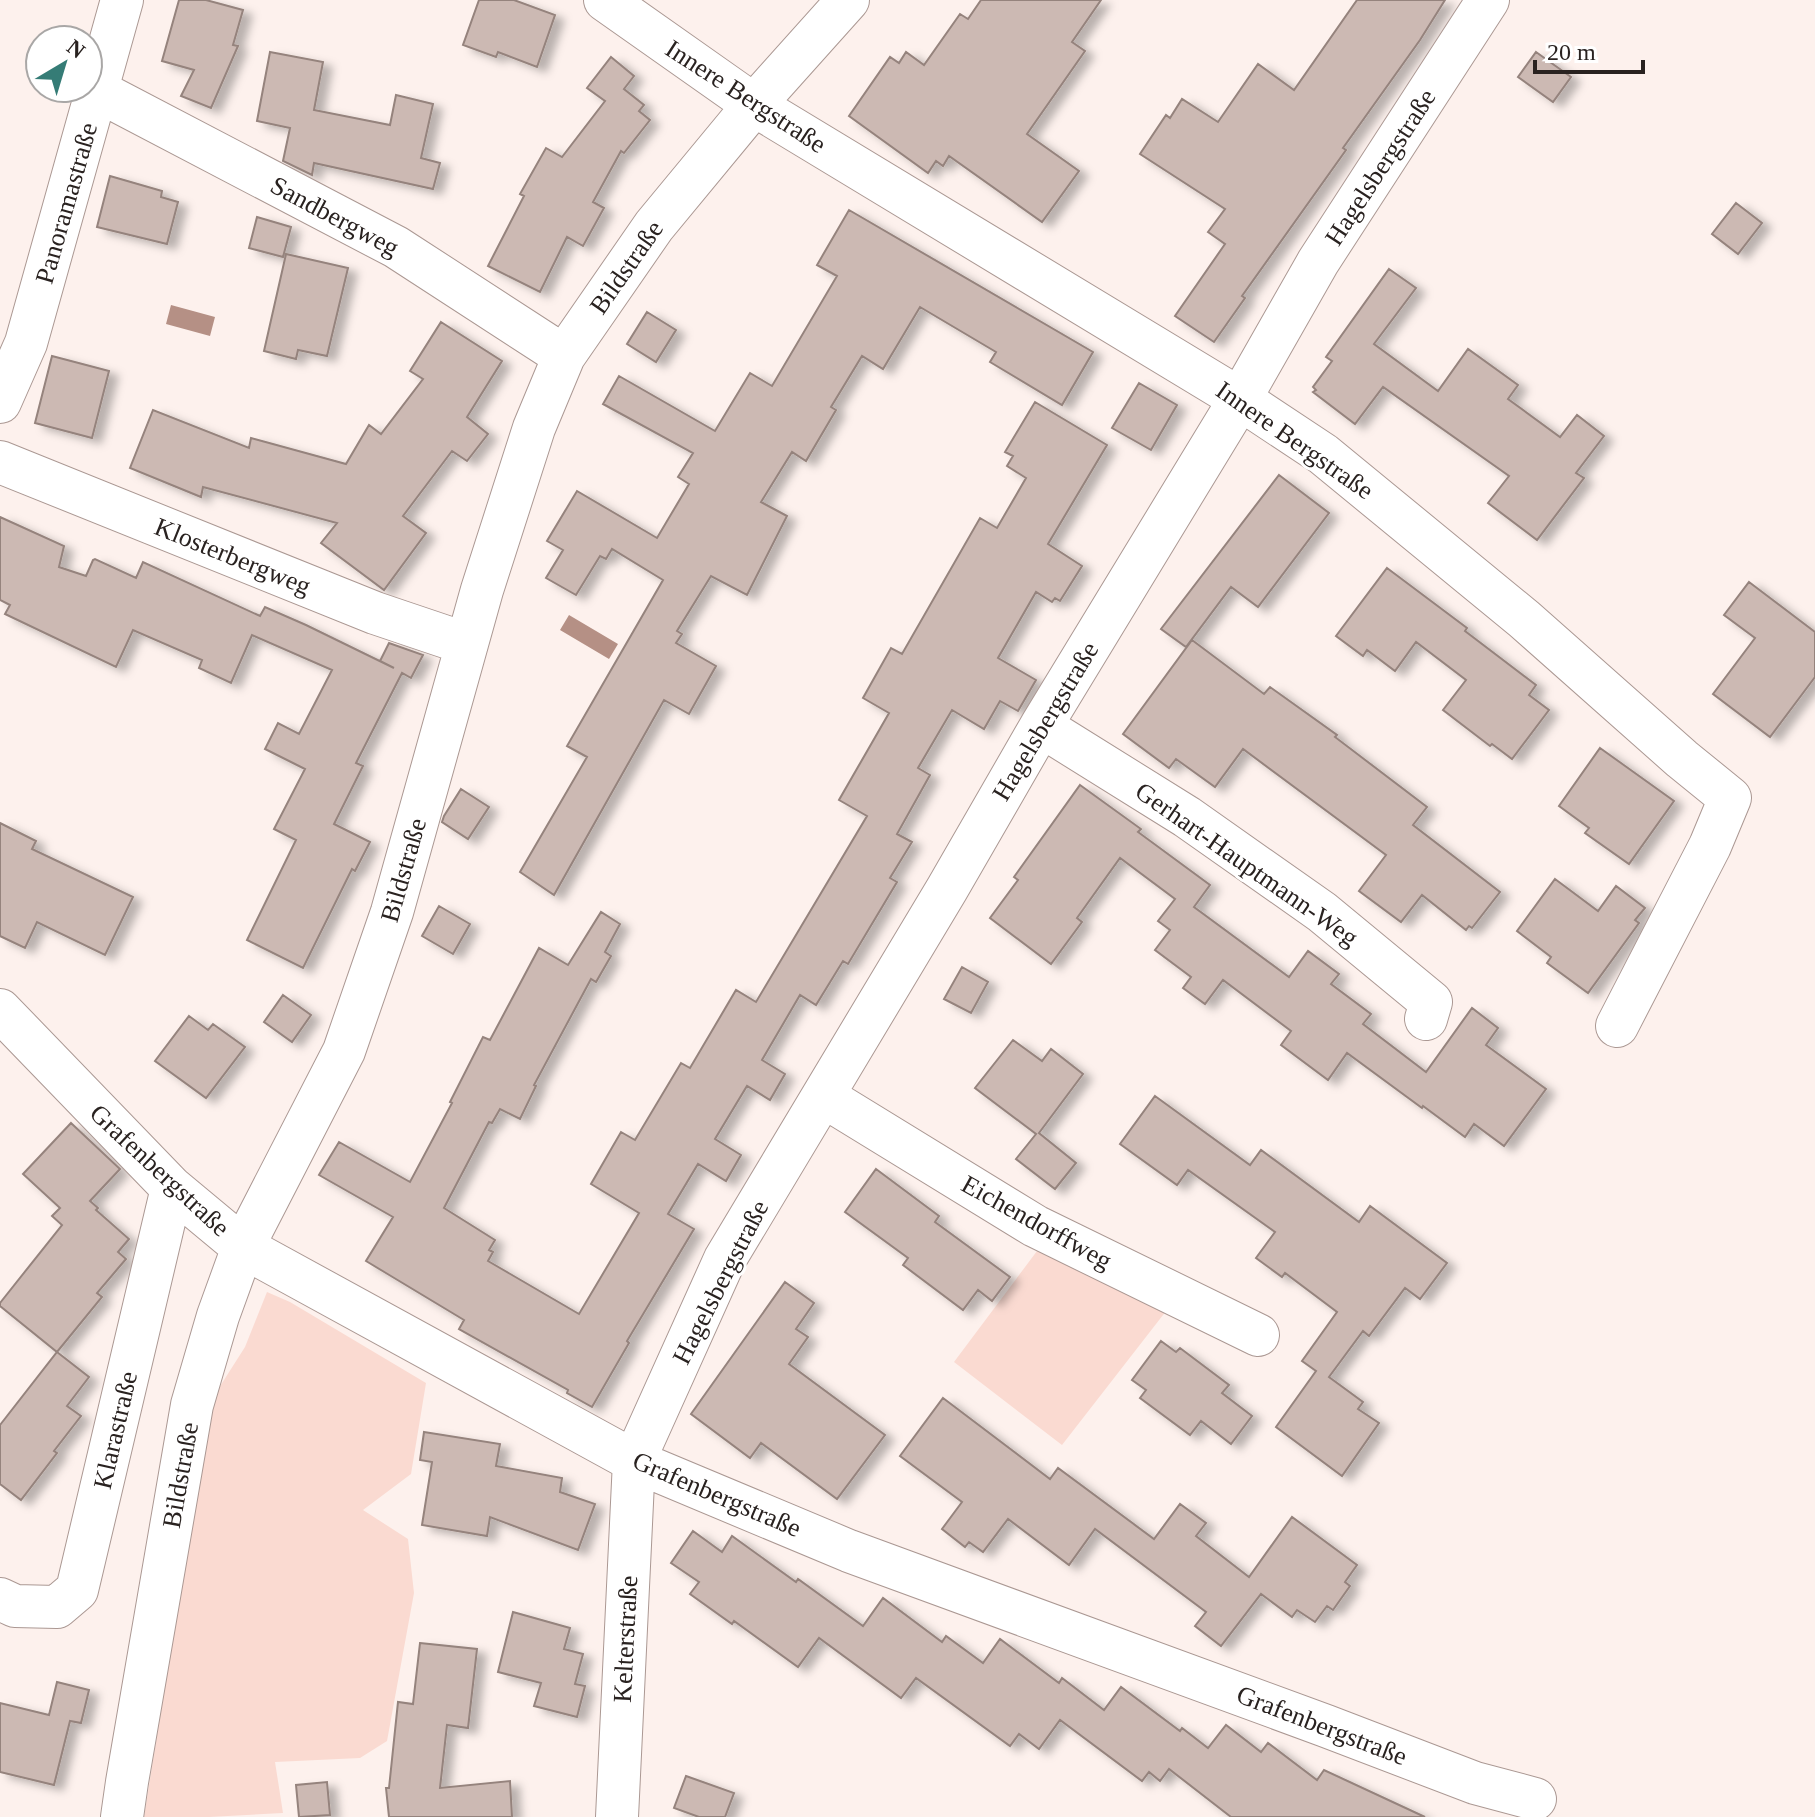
<svg xmlns="http://www.w3.org/2000/svg" width="1815" height="1817" viewBox="0 0 1815 1817" font-family="Georgia,serif">
<defs>
<filter id="shadow"><feDropShadow dx="9" dy="5" stdDeviation="4" flood-color="#0004"/></filter>
</defs>
<rect width="100%" height="100%" fill="#fdf1ed"/>
<path fill="#fadad1" d="M 1043,1243 L 1170,1306 L 1062,1445 L 954,1362 Z
M 267,1292 L 290,1302 L 426,1383 L 411,1474 L 363,1510 L 408,1539 L 414,1593 L 387,1741 L 360,1758 L 275,1762 L 283,1813 L 209,1817 L 144,1817 L 210,1402 L 245,1347 Z"/>
<path fill="#b59085" d="M 171,305 L 215,317 L 210,336 L 166,324 Z
M 569,615 L 618,644 L 609,659 L 560,630 Z"/>
<path fill="#ccb9b3" stroke="#95837d" stroke-width="2" filter="url(#shadow)" d="M 179,0 L 206,0 L 243,10 L 233,45 L 238,46 L 211,108 L 181,96 L 194,70 L 162,61 Z
M 479,0 L 514,0 L 555,15 L 537,67 L 498,52 L 496,57 L 463,45 Z
M 981,0 L 1101,0 L 1072,42 L 1085,51 L 1027,134 L 1079,171 L 1042,222 L 949,156 L 943,166 L 936,161 L 928,173 L 849,116 L 890,57 L 899,63 L 906,52 L 924,65 L 960,14 L 968,19 Z
M 1357,0 L 1445,0 L 1420,40 L 1343,148 L 1346,150 L 1242,296 L 1245,298 L 1214,342 L 1175,316 L 1225,244 L 1208,232 L 1225,209 L 1140,154 L 1166,115 L 1170,118 L 1182,99 L 1218,122 L 1258,64 L 1294,90 Z
M 270,52 L 323,62 L 314,110 L 390,125 L 396,95 L 433,104 L 421,158 L 440,163 L 433,189 L 314,163 L 312,175 L 283,161 L 290,128 L 257,121 Z
M 1536,52 L 1571,77 L 1553,102 L 1518,77 Z
M 611,57 L 634,76 L 624,89 L 644,105 L 639,111 L 650,120 L 624,153 L 621,151 L 593,202 L 604,208 L 583,246 L 567,237 L 540,292 L 488,266 L 524,196 L 520,194 L 546,148 L 562,157 L 605,101 L 587,88 Z
M 110,176 L 162,191 L 161,197 L 178,202 L 167,244 L 97,227 Z
M 1736,203 L 1762,223 L 1738,254 L 1712,234 Z
M 849,210 L 1093,352 L 1062,405 L 990,362 L 996,352 L 920,307 L 883,369 L 862,356 L 831,407 L 836,410 L 806,461 L 792,452 L 761,502 L 787,516 L 747,595 L 711,576 L 677,631 L 682,634 L 676,643 L 716,666 L 689,714 L 664,700 L 554,895 L 520,872 L 587,757 L 567,746 L 663,580 L 612,549 L 606,559 L 600,556 L 576,595 L 546,578 L 563,550 L 547,541 L 577,491 L 657,538 L 689,484 L 678,477 L 693,453 L 603,404 L 619,376 L 715,431 L 750,373 L 772,386 L 837,276 L 817,265 Z
M 257,217 L 291,227 L 283,257 L 249,248 Z
M 286,254 L 348,268 L 327,356 L 298,350 L 296,359 L 264,351 Z
M 1389,269 L 1416,288 L 1374,344 L 1438,391 L 1468,349 L 1518,385 L 1508,399 L 1560,437 L 1577,415 L 1604,436 L 1576,473 L 1584,478 L 1537,540 L 1488,503 L 1509,476 L 1383,387 L 1355,424 L 1313,392 L 1316,390 L 1313,387 L 1332,361 L 1326,357 Z
M 647,312 L 676,330 L 656,362 L 627,344 Z
M 441,322 L 502,361 L 467,417 L 488,434 L 467,461 L 452,451 L 403,516 L 426,533 L 384,590 L 321,543 L 337,523 L 203,487 L 201,497 L 130,468 L 153,410 L 249,448 L 251,438 L 346,464 L 369,425 L 381,434 L 423,379 L 410,371 Z
M 52,356 L 109,371 L 92,438 L 35,423 Z
M 1139,383 L 1177,405 L 1151,450 L 1112,428 Z
M 1035,402 L 1107,445 L 1048,544 L 1082,566 L 1060,601 L 1055,598 L 1052,602 L 1036,592 L 998,658 L 1036,680 L 1018,711 L 1000,701 L 984,729 L 952,710 L 918,768 L 930,775 L 897,834 L 912,842 L 890,878 L 897,882 L 848,964 L 843,961 L 816,1005 L 800,995 L 762,1060 L 785,1074 L 770,1100 L 747,1086 L 715,1139 L 741,1155 L 726,1181 L 698,1164 L 668,1214 L 694,1229 L 627,1341 L 629,1343 L 592,1407 L 567,1393 L 568,1390 L 459,1329 L 464,1320 L 366,1261 L 393,1217 L 319,1175 L 339,1142 L 410,1182 L 452,1103 L 450,1102 L 483,1037 L 490,1040 L 539,948 L 568,965 L 601,912 L 620,924 L 605,952 L 611,956 L 596,982 L 591,979 L 534,1085 L 536,1086 L 520,1119 L 500,1109 L 492,1123 L 489,1122 L 444,1208 L 495,1240 L 489,1250 L 493,1252 L 488,1261 L 579,1314 L 639,1213 L 591,1184 L 621,1132 L 635,1140 L 681,1063 L 690,1068 L 736,990 L 756,1002 L 867,816 L 839,800 L 889,713 L 863,698 L 891,648 L 902,654 L 980,518 L 997,528 L 1026,478 L 1007,466 L 1013,456 L 1005,452 Z
M 1279,475 L 1329,513 L 1258,607 L 1231,587 L 1186,647 L 1161,629 Z
M 0,517 L 64,546 L 59,567 L 86,576 L 93,560 L 95,559 L 136,578 L 143,562 L 260,616 L 265,607 L 306,625 L 394,668 L 380,661 L 389,643 L 423,655 L 411,678 L 402,673 L 356,763 L 363,766 L 334,824 L 370,842 L 355,871 L 352,869 L 303,968 L 247,940 L 296,840 L 274,829 L 305,769 L 265,749 L 278,723 L 299,734 L 332,670 L 252,635 L 231,683 L 199,668 L 202,660 L 133,630 L 116,667 L 5,614 L 10,605 L 0,600 Z
M 1387,568 L 1467,628 L 1465,631 L 1536,685 L 1529,695 L 1549,710 L 1512,759 L 1492,744 L 1490,746 L 1443,710 L 1466,680 L 1416,642 L 1395,671 L 1367,650 L 1363,656 L 1336,636 Z
M 1749,582 L 1815,632 L 1815,677 L 1770,737 L 1713,694 L 1755,638 L 1724,615 Z
M 1192,640 L 1264,694 L 1270,687 L 1337,735 L 1335,737 L 1427,807 L 1413,825 L 1500,892 L 1472,928 L 1469,926 L 1466,930 L 1422,895 L 1401,922 L 1359,891 L 1386,855 L 1243,749 L 1215,787 L 1176,759 L 1169,768 L 1123,734 Z
M 1600,748 L 1674,801 L 1629,864 L 1585,833 L 1589,828 L 1559,806 Z
M 1080,785 L 1141,829 L 1138,832 L 1210,885 L 1194,907 L 1289,977 L 1308,951 L 1339,974 L 1331,984 L 1371,1014 L 1363,1024 L 1426,1072 L 1472,1008 L 1498,1028 L 1486,1045 L 1546,1089 L 1504,1146 L 1474,1124 L 1465,1137 L 1423,1106 L 1422,1108 L 1347,1053 L 1328,1080 L 1281,1045 L 1291,1031 L 1223,980 L 1205,1004 L 1183,988 L 1191,977 L 1155,950 L 1170,930 L 1158,921 L 1175,899 L 1120,858 L 1077,918 L 1082,922 L 1051,964 L 990,918 L 1018,880 L 1014,877 Z
M 461,789 L 489,807 L 468,839 L 442,822 L 444,816 Z
M 0,823 L 36,841 L 32,849 L 133,897 L 105,955 L 37,922 L 25,948 L 0,936 Z
M 1555,879 L 1598,911 L 1616,886 L 1645,908 L 1635,920 L 1639,923 L 1588,993 L 1547,963 L 1551,957 L 1517,931 Z
M 439,906 L 470,924 L 453,954 L 422,936 Z
M 962,967 L 988,982 L 971,1013 L 944,999 Z
M 283,995 L 311,1015 L 292,1042 L 264,1022 Z
M 189,1016 L 208,1030 L 213,1024 L 245,1047 L 206,1098 L 155,1061 Z
M 1013,1040 L 1042,1061 L 1051,1049 L 1083,1074 L 1039,1133 L 1076,1163 L 1055,1189 L 1016,1159 L 1036,1134 L 975,1088 Z
M 1155,1096 L 1250,1165 L 1261,1150 L 1359,1222 L 1370,1206 L 1447,1263 L 1420,1299 L 1405,1288 L 1369,1336 L 1363,1331 L 1329,1377 L 1363,1402 L 1358,1409 L 1379,1423 L 1342,1476 L 1276,1427 L 1316,1371 L 1302,1361 L 1337,1312 L 1285,1273 L 1282,1277 L 1256,1258 L 1275,1232 L 1188,1170 L 1177,1185 L 1120,1144 Z
M 71,1123 L 120,1169 L 90,1201 L 98,1208 L 96,1210 L 129,1239 L 118,1252 L 126,1259 L 97,1293 L 102,1297 L 57,1352 L 0,1306 L 0,1303 L 62,1225 L 52,1216 L 60,1208 L 23,1174 Z
M 876,1169 L 939,1216 L 935,1222 L 1010,1277 L 992,1301 L 978,1290 L 963,1310 L 903,1265 L 908,1258 L 845,1212 Z
M 785,1282 L 814,1303 L 796,1329 L 808,1337 L 789,1364 L 885,1435 L 837,1499 L 761,1443 L 750,1458 L 691,1414 Z
M 1161,1341 L 1176,1352 L 1180,1348 L 1229,1385 L 1222,1393 L 1252,1416 L 1231,1444 L 1201,1421 L 1190,1435 L 1140,1398 L 1146,1390 L 1132,1380 Z
M 57,1352 L 89,1377 L 67,1406 L 81,1416 L 54,1451 L 57,1453 L 21,1500 L 0,1484 L 0,1425 Z
M 943,1398 L 1050,1479 L 1058,1468 L 1154,1539 L 1180,1504 L 1206,1523 L 1196,1536 L 1249,1577 L 1292,1517 L 1357,1565 L 1345,1582 L 1350,1586 L 1333,1610 L 1327,1606 L 1315,1622 L 1297,1610 L 1292,1617 L 1261,1594 L 1221,1646 L 1195,1626 L 1206,1612 L 1095,1529 L 1069,1565 L 1008,1519 L 983,1552 L 969,1542 L 965,1547 L 942,1529 L 962,1502 L 900,1456 Z
M 424,1432 L 500,1444 L 496,1466 L 562,1478 L 560,1492 L 595,1504 L 578,1550 L 490,1517 L 487,1536 L 422,1525 L 432,1462 L 420,1460 Z
M 693,1531 L 722,1552 L 732,1536 L 796,1582 L 798,1579 L 863,1626 L 883,1598 L 942,1642 L 946,1636 L 983,1663 L 1000,1639 L 1059,1683 L 1062,1678 L 1104,1710 L 1121,1687 L 1180,1731 L 1182,1728 L 1208,1748 L 1226,1725 L 1261,1752 L 1268,1743 L 1317,1780 L 1324,1770 L 1425,1817 L 1231,1817 L 1169,1769 L 1160,1781 L 1149,1772 L 1142,1781 L 1060,1720 L 1039,1749 L 1019,1734 L 1010,1746 L 916,1678 L 901,1698 L 819,1638 L 798,1667 L 734,1621 L 732,1624 L 690,1594 L 699,1582 L 671,1563 Z
M 513,1612 L 570,1628 L 564,1649 L 583,1654 L 575,1684 L 585,1686 L 577,1717 L 534,1706 L 541,1683 L 498,1672 Z
M 420,1643 L 477,1649 L 468,1728 L 447,1725 L 440,1788 L 510,1781 L 512,1817 L 389,1817 L 386,1788 L 389,1788 L 398,1702 L 413,1704 Z
M 57,1682 L 89,1690 L 81,1723 L 70,1721 L 54,1785 L 0,1772 L 0,1703 L 49,1715 Z
M 686,1776 L 734,1793 L 725,1817 L 699,1817 L 674,1808 Z
M 327,1782 L 330,1815 L 299,1817 L 296,1785 Z"/>
<g fill="none" stroke-linecap="round" stroke-linejoin="round">
<g stroke="#ab9893" stroke-width="44">
<path id="minor" d="M 605,0 L 754,105 L 1240,399 L 1323,454 L 1524,619 L 1682,759 L 1730,798 L 1710,846 L 1617,1026
M 98,91 L 396,247 L 564,356
M 0,402 L 26,343 L 122,0
M 0,462 L 375,613 L 467,644
M 1041,726 L 1187,817 L 1322,912 L 1431,1002 L 1426,1019
M 0,1010 L 172,1188 L 243,1247 L 634,1461 L 849,1551 L 1326,1726 L 1475,1783 L 1535,1799
M 823,1096 L 1035,1226 L 1258,1335
M 0,1599 L 15,1606 L 57,1607 L 77,1590 L 172,1188
M 122,1817 L 127,1782 L 192,1405 L 218,1316 L 243,1247 L 344,1051 L 392,912 L 482,590 L 534,428 L 564,356 L 654,226 L 754,105 L 848,0
M 617,1817 L 634,1461 L 725,1259 L 947,889 L 1041,726 L 1240,399 L 1318,262 L 1488,0"/>
</g>
<use href="#minor" stroke="#fff" stroke-width="42"/>
</g>
<g text-anchor="middle" stroke-width="6" stroke-linejoin="round" paint-order="stroke">
<g font-size="26" fill="#292220" stroke="#fff">
<text transform="translate(746 96) rotate(33)" y="9">Innere Bergstraße</text>
<text transform="translate(1380 167) rotate(-57)" y="9">Hagelsbergstraße</text>
<text transform="translate(66 203) rotate(-74)" y="9">Panoramastraße</text>
<text transform="translate(335 216) rotate(28)" y="9">Sandbergweg</text>
<text transform="translate(626 267) rotate(-55)" y="9">Bildstraße</text>
<text transform="translate(1295 440) rotate(35)" y="9">Innere Bergstraße</text>
<text transform="translate(233 556) rotate(22)" y="9">Klosterbergweg</text>
<text transform="translate(1045 721) rotate(-59)" y="9">Hagelsbergstraße</text>
<text transform="translate(1247 864) rotate(35)" y="9">Gerhart-Hauptmann-Weg</text>
<text transform="translate(403 870) rotate(-74)" y="9">Bildstraße</text>
<text transform="translate(160 1170) rotate(43)" y="9">Grafenbergstraße</text>
<text transform="translate(1037 1222) rotate(29)" y="9">Eichendorffweg</text>
<text transform="translate(720 1282) rotate(-63)" y="9">Hagelsbergstraße</text>
<text transform="translate(115 1430) rotate(-77)" y="9">Klarastraße</text>
<text transform="translate(180 1475) rotate(-80)" y="9">Bildstraße</text>
<text transform="translate(717 1494) rotate(23)" y="9">Grafenbergstraße</text>
<text transform="translate(625 1639) rotate(-87)" y="9">Kelterstraße</text>
<text transform="translate(1322 1725) rotate(21)" y="9">Grafenbergstraße</text>
</g>
</g>
<g transform="translate(64 64) rotate(38)"><circle r="38" fill="#ffffff" stroke="#a9a7a6" stroke-width="2"/>
<path d="M0-6L14 30L0 20L-14 30Z" fill="#357c76"/>
<text y="-12" font-size="22" font-weight="bold" text-anchor="middle" fill="#292220">N</text>
</g>
<path d="M1535 60v12h108v-12" fill="none" stroke="#292220" stroke-width="4"/>
<text x="1547" y="60" font-size="24" fill="#292220" stroke="#ffffff" stroke-width="6" paint-order="stroke">20 m</text>
</svg>
